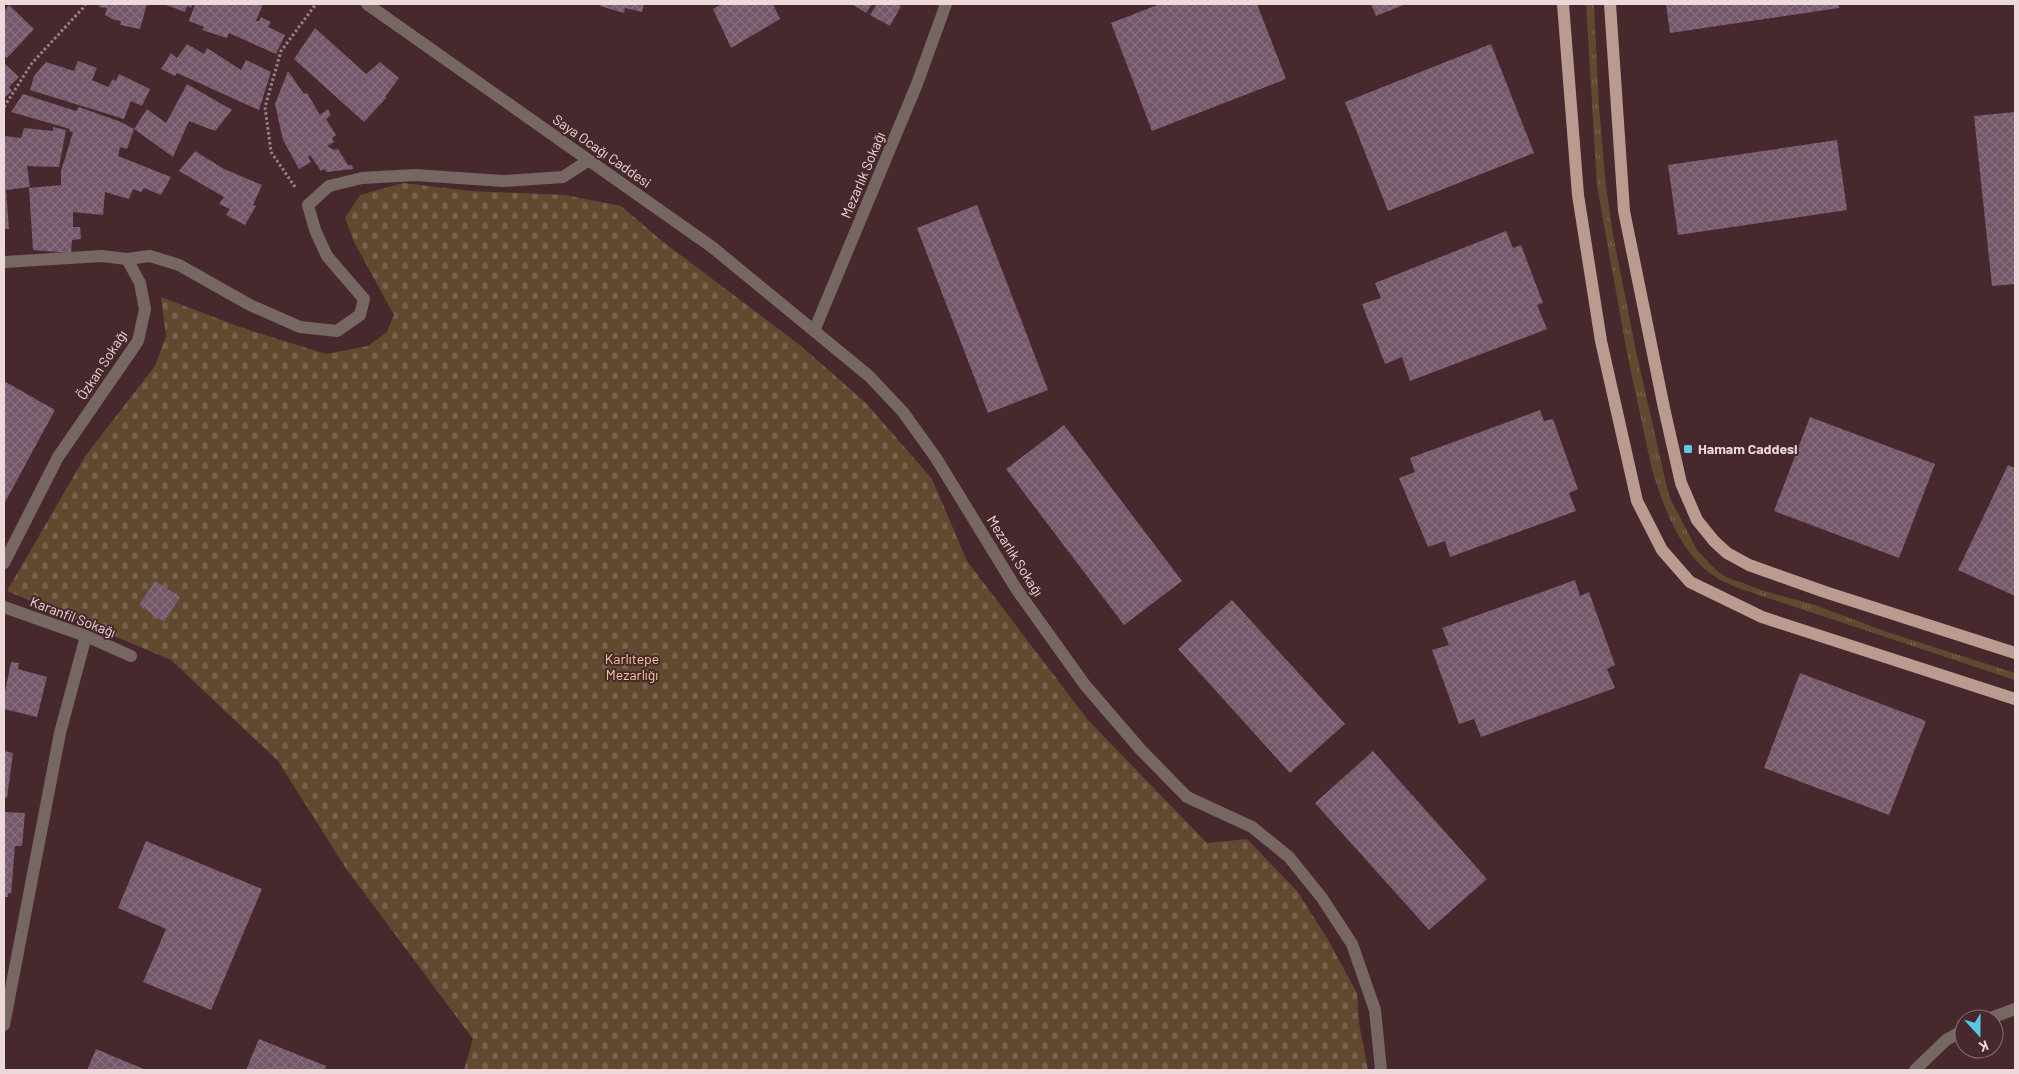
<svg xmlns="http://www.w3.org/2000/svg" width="2019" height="1074" viewBox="0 0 2019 1074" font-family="Barlow,sans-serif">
<defs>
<pattern id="grass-tufts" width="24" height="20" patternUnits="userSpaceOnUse" patternTransform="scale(1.25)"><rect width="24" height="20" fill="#60492f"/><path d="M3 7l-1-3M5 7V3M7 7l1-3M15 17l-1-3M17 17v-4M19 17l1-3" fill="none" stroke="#77624d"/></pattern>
<pattern id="cemetery-stones" width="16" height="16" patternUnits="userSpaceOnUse" patternTransform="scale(1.25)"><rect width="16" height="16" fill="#60492f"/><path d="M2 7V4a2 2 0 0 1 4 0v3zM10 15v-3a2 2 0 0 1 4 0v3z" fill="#77624d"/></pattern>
<pattern id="building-cross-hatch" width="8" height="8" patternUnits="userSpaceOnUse" patternTransform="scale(1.25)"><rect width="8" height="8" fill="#73576a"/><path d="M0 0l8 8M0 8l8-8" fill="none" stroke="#876e7f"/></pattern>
</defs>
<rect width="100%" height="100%" fill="#47282d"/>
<path fill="url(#grass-tufts)" d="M 1586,4 L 1594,4 L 1599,107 L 1606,186 L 1613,235 L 1637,356 L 1669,496 L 1697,550 L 1716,570 L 1726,577 L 1764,591 L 1815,605 L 1887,632 L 2015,673 L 2015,680 L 1762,596 C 1748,591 1732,587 1719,579 C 1681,557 1665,510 1652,470 L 1628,358 L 1597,186 Z"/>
<path fill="url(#cemetery-stones)" d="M 403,183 L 471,191 L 565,195 L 621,206 L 662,241 L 801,346 L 866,403 L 932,479 L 967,561 L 1088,720 L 1207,843 L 1247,839 L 1297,891 L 1327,938 L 1357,993 L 1359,1023 L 1368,1070 L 464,1070 L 473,1039 L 347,870 L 278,761 L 171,660 L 7,591 L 86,455 L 155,366 L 166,336 L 161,297 L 240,327 L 326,354 L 368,346 L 387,332 L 394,315 L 354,242 L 345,218 L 360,195 Z"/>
<path fill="url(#building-cross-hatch)" d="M 100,4 L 147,4 L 140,29 L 120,25 L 121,21 L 114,20 L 105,15 L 107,8 L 99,7 Z
M 163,4 L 193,4 L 191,8 L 187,6 L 185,12 Z
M 195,4 L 263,4 L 256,21 L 259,21 L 261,17 L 271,22 L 268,27 L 285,35 L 276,54 L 229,33 L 227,38 L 202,30 L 204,27 L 189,21 Z
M 600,4 L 644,4 L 642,12 L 625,8 L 624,13 L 600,6 Z
M 722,4 L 773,4 L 780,19 L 731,48 L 713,9 Z
M 852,4 L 872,4 L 866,13 Z
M 877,4 L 897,4 L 901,6 L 890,26 L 870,15 Z
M 1160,4 L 1257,4 L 1286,79 L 1152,131 L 1111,23 Z
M 1371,4 L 1406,4 L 1376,16 Z
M 1666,4 L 1839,4 L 1839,8 L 1670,33 Z
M 9,5 L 34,29 L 7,58 L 4,56 L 4,11 Z
M 315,28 L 366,74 L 380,62 L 399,78 L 385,97 L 387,97 L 364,122 L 294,59 Z
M 187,44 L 204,54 L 207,48 L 241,70 L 246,60 L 271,72 L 259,110 L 177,73 L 175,76 L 161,69 L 171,53 L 177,58 Z
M 1491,44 L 1534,153 L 1388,211 L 1345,102 Z
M 78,61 L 97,68 L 92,80 L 108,87 L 113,79 L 116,81 L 119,74 L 150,89 L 142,106 L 131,101 L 124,119 L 30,90 L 34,76 L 46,62 L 74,71 Z
M 5,64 L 19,77 L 9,87 L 12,91 L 4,98 Z
M 288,71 L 304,94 L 307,93 L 320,115 L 328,109 L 331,115 L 326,119 L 336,135 L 332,138 L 334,142 L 327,146 L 334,150 L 338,149 L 348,165 L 352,165 L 353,169 L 327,172 L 324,169 L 321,171 L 310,155 L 308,157 L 311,162 L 299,169 L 283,140 L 275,104 Z
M 187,84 L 232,110 L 215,131 L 189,121 L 173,157 L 134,129 L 147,109 L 166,123 Z
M 23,94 L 76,111 L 79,107 L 121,122 L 134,129 L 127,149 L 120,147 L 118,156 L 171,177 L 161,195 L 144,188 L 141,192 L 133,189 L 129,199 L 105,192 L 103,215 L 73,212 L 73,227 L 80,227 L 81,239 L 72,240 L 71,253 L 33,250 L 29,188 L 61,185 L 61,171 L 73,132 L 69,131 L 70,129 L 11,112 Z
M 2015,112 L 2015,284 L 1992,286 L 1974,116 Z
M 53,127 L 66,130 L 59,167 L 27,166 L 30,187 L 6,190 L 9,229 L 4,229 L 4,188 L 5,183 L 4,183 L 4,136 L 21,138 L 24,128 L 53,131 Z
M 1837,140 L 1847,210 L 1678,235 L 1668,165 Z
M 195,151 L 224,169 L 262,185 L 253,205 L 256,206 L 245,225 L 226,215 L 230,209 L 219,204 L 224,197 L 179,171 Z
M 977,205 L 1048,390 L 988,413 L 917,228 Z
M 1506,231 L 1513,248 L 1521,245 L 1543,303 L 1537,305 L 1547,329 L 1410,381 L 1402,357 L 1385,364 L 1362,304 L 1381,298 L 1375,283 Z
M 4,381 L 55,410 L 4,504 Z
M 1540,410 L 1544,421 L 1553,419 L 1578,489 L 1569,493 L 1576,511 L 1450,557 L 1445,541 L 1428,547 L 1399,478 L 1415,472 L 1410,458 Z
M 1810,417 L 1935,464 L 1899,558 L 1774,511 Z
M 1064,425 L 1182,581 L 1124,625 L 1006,469 Z
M 2008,465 L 2015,468 L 2015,596 L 1958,570 Z
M 1575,580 L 1580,596 L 1589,592 L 1615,665 L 1607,669 L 1615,688 L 1481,737 L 1474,719 L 1459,724 L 1432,650 L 1449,645 L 1442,628 Z
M 155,581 L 180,597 L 164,622 L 139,605 Z
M 1232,600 L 1345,724 L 1290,773 L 1178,649 Z
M 11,662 L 19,663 L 18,669 L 47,677 L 37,717 L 4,709 L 4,697 Z
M 1800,673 L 1926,721 L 1889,815 L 1764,768 Z
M 4,751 L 13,753 L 7,798 L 4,797 Z
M 1373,751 L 1487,879 L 1429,930 L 1315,803 Z
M 4,812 L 25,813 L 22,846 L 15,846 L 11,894 L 8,893 L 8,897 L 4,897 Z
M 146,841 L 262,889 L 211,1010 L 143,982 L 166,929 L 118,908 Z
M 259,1039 L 326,1066 L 325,1070 L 246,1070 Z
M 96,1049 L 146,1070 L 87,1070 Z"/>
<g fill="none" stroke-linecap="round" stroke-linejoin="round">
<path stroke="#9b8185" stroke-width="3" stroke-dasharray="2.5 2.5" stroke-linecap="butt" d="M 4,107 L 32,63 L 83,8 L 85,4
M 295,187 L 271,152 L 265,107 L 281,51 L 316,4"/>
<path stroke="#776762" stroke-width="12" d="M 367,4 L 712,247 L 869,376 L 903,412 L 936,458 L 1017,590 L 1085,685 L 1141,750 L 1187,797 L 1252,827 L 1289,857 L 1322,898 L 1352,944 L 1375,1010 L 1381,1070
M 127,259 L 150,256 L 179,265 L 250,305 L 300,327 L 337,331 L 360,315 L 364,299 L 327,256 L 315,230 L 308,205 L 329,186 L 362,178 L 415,175 L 503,181 L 563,177 L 589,160
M 4,262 L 102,256 L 127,259 L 140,283 L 145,309 L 138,341 L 58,457 L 4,563
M 814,331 L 917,84 L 946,4
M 4,607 L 86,636 L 131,656
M 1988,1019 L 2015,1009
M 4,1025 L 60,733 L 86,636
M 1915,1070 L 1946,1040 L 1964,1030"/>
<path stroke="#ba9b90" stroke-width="12" d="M 1563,4 L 1578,195 L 1601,341 L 1637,501 L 1662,550 L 1690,582 L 1762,617 L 2015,699
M 1610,4 L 1624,211 L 1664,408 L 1681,483 L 1697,520 L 1714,541 L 1727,553 L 1749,565 L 1825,592 L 2015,653"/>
</g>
<rect fill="#58c9e3" stroke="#47282d" stroke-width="2" x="1683" y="444" width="10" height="10" rx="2.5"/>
<g text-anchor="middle" stroke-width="4" stroke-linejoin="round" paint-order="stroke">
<g font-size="14" fill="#edd8da" stroke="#47282d">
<text transform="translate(602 151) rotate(35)" y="5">Saya Ocağı Caddesi</text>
<text transform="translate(863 175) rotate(-67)" y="5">Mezarlık Sokağı</text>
<text transform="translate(102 365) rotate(-57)" y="5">Özkan Sokağı</text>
<text transform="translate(1015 556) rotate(58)" y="5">Mezarlık Sokağı</text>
<text transform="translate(73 617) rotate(21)" y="5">Karanfil Sokağı</text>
</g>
<g font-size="14" font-weight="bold" fill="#edd8da" stroke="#47282d" text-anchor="start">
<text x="1698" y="454">Hamam Caddesi</text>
</g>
<g font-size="14" fill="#f8cc99" stroke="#47282d">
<text x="632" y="664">Karlıtepe<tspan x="632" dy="16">Mezarlığı</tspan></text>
</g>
</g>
<rect width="2019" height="1074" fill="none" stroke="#edd8da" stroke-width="10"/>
<g transform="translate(1979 1034) rotate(159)"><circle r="24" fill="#47282d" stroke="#896e72"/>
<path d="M0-4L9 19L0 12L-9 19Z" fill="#58c9e3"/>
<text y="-8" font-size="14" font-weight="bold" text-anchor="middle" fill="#edd8da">K</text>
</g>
</svg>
